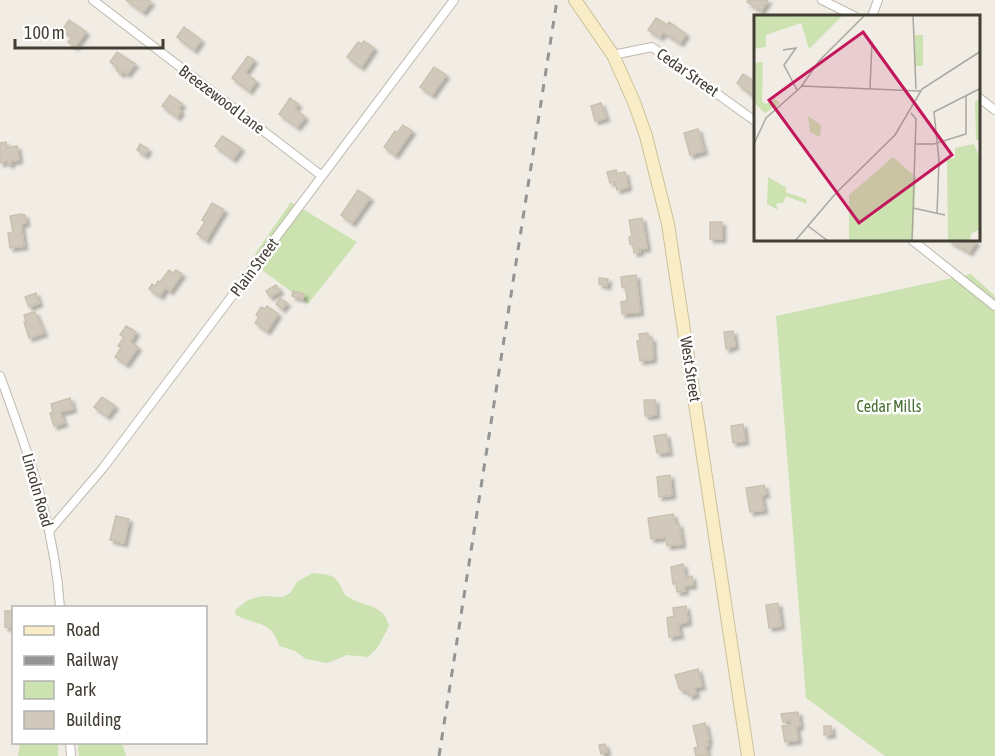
<svg xmlns="http://www.w3.org/2000/svg" width="995" height="756" viewBox="0 0 995 756" font-family="'Asap Condensed',sans-serif">
<defs>
<filter id="shadow"><feDropShadow dx="3.5" dy="3.5" stdDeviation="1.5" flood-color="#0004"/></filter>
</defs>
<rect width="100%" height="100%" fill="#f1ede5"/>
<path fill="#cce2b1" d="M 291,202 L 357,242 L 308,304 L 250,261 Z
M 971,274 L 995,296 L 995,756 L 885,756 L 806,698 L 776,316 Z
M 312,573 C 334,575 336,575 345,595 C 363,608 383,602 389,626 L 378,647 L 368,657 L 347,655 L 327,663 L 306,659 L 295,651 L 279,646 C 272,620 256,626 236,615 L 235,610 L 248,600 L 262,596 L 283,597 L 290,593 L 297,582 Z
M 20,743 L 58,743 L 58,756 L 18,756 Z
M 79,743 L 118,743 L 123,746 L 126,756 L 79,756 L 78,750 Z"/>
<path fill="#d1c9bc" stroke="#cbc1b0" stroke-width="1.5" filter="url(#shadow)" d="M 126,0 L 149,0 L 151,2 L 143,12 Z
M 748,0 L 768,0 L 761,11 L 747,2 Z
M 656,18 L 667,25 L 669,22 L 686,34 L 680,43 L 663,32 L 660,37 L 648,30 Z
M 69,20 L 86,32 L 75,47 L 68,42 L 72,37 L 62,30 Z
M 184,27 L 201,40 L 194,50 L 177,37 Z
M 364,41 L 374,48 L 361,67 L 347,57 L 358,42 L 362,44 Z
M 117,52 L 135,64 L 127,74 L 123,71 L 121,74 L 116,70 L 118,67 L 110,62 Z
M 248,56 L 254,60 L 245,73 L 256,81 L 249,91 L 232,78 Z
M 434,67 L 446,75 L 432,95 L 420,87 Z
M 743,74 L 755,82 L 755,98 L 737,83 Z
M 170,95 L 182,104 L 178,109 L 181,111 L 177,117 L 162,106 Z
M 290,98 L 298,104 L 295,109 L 305,117 L 297,127 L 279,114 Z
M 601,103 L 606,118 L 595,121 L 591,106 Z
M 403,125 L 412,131 L 395,155 L 384,147 L 395,131 L 397,133 Z
M 698,129 L 704,151 L 690,155 L 684,133 Z
M 222,136 L 241,148 L 233,159 L 215,146 Z
M 6,142 L 7,148 L 17,146 L 19,160 L 11,161 L 11,164 L 8,164 L 7,161 L 0,163 L 0,143 Z
M 140,144 L 148,149 L 145,155 L 137,150 Z
M 616,170 L 617,174 L 625,172 L 628,187 L 617,190 L 615,182 L 610,183 L 607,172 Z
M 358,190 L 370,198 L 352,223 L 341,215 Z
M 212,203 L 224,210 L 206,240 L 197,234 L 205,222 L 202,220 Z
M 21,214 L 25,215 L 26,223 L 21,224 L 24,246 L 10,248 L 8,233 L 13,232 L 10,216 Z
M 642,218 L 647,248 L 639,249 L 640,252 L 634,253 L 633,244 L 630,244 L 629,237 L 632,236 L 629,220 Z
M 710,222 L 722,222 L 722,239 L 710,239 Z
M 974,240 L 976,242 L 969,252 L 949,241 Z
M 169,270 L 173,273 L 176,270 L 182,274 L 170,291 L 165,288 L 160,296 L 149,289 L 152,284 L 155,286 L 158,281 L 160,282 Z
M 636,275 L 640,312 L 622,314 L 621,302 L 627,301 L 626,287 L 622,287 L 621,277 Z
M 599,278 L 608,279 L 607,286 L 599,284 Z
M 276,285 L 280,291 L 270,297 L 266,291 Z
M 293,291 L 304,294 L 303,299 L 292,296 Z
M 36,293 L 39,303 L 29,307 L 25,297 Z
M 280,298 L 287,303 L 282,309 L 276,304 Z
M 267,306 L 278,314 L 267,331 L 255,323 L 259,317 L 256,315 L 261,307 L 265,309 Z
M 35,312 L 44,333 L 29,338 L 24,322 L 26,321 L 24,315 Z
M 126,326 L 136,332 L 130,342 L 138,347 L 126,364 L 115,357 L 121,348 L 118,346 L 124,337 L 120,335 Z
M 733,331 L 735,346 L 726,349 L 724,332 Z
M 648,333 L 648,339 L 652,338 L 653,359 L 640,361 L 637,341 L 640,341 L 639,334 Z
M 102,397 L 115,406 L 107,416 L 94,407 Z
M 70,398 L 73,409 L 60,412 L 64,423 L 54,426 L 50,413 L 53,412 L 51,404 Z
M 644,400 L 655,400 L 656,415 L 645,416 Z
M 743,424 L 745,441 L 733,443 L 731,426 Z
M 666,434 L 669,452 L 657,453 L 654,436 Z
M 670,475 L 672,495 L 659,497 L 657,477 Z
M 764,485 L 766,494 L 761,495 L 764,510 L 750,512 L 746,488 Z
M 673,514 L 675,524 L 679,524 L 682,544 L 667,546 L 666,537 L 651,539 L 648,518 Z
M 116,516 L 129,519 L 124,543 L 110,540 Z
M 683,564 L 685,577 L 692,576 L 693,585 L 684,586 L 685,591 L 677,592 L 676,583 L 673,584 L 671,567 Z
M 778,603 L 781,626 L 769,628 L 766,605 Z
M 686,606 L 688,622 L 678,624 L 680,635 L 669,637 L 667,618 L 674,616 L 673,608 Z
M 5,611 L 14,611 L 14,632 L 12,628 L 5,627 Z
M 698,669 L 702,686 L 694,688 L 696,694 L 689,696 L 688,690 L 683,691 L 679,688 L 675,675 Z
M 798,712 L 800,726 L 796,727 L 798,740 L 785,742 L 782,726 L 791,725 L 791,720 L 783,722 L 781,714 Z
M 705,723 L 709,740 L 707,740 L 708,746 L 705,746 L 708,756 L 696,756 L 694,748 L 698,747 L 693,726 Z
M 824,726 L 831,726 L 832,734 L 824,735 Z
M 605,744 L 607,752 L 601,754 L 599,745 Z"/>
<g fill="none" stroke-linecap="round" stroke-linejoin="round">
<g stroke="#beb8ac" stroke-width="10">
<path id="street" d="M 93,0 L 322,176
M 822,0 L 854,16
M 872,16 L 878,0
M 613,55 L 652,47 L 755,121
M 978,97 L 995,110
M 912,240 L 995,306
M 0,376 C 28,452 55,526 60,608
M 50,530 L 103,468 L 454,0
M 70,742 L 71,756"/>
</g>
<g stroke="#cdc098" stroke-width="14">
<path id="secondary" d="M 575,0 L 613,55 L 634,102 L 646,136 L 668,224 L 748,756"/>
</g>
<use href="#street" stroke="#fff" stroke-width="8"/>
<use href="#secondary" stroke="#f9edc7" stroke-width="12"/>
<path stroke="#949494" stroke-width="3" stroke-dasharray="8 8" stroke-linecap="butt" d="M 439,756 L 557,0"/>
</g>
<g text-anchor="middle" stroke-width="5" stroke-linejoin="round" paint-order="stroke">
<g font-size="16" fill="#433e35" stroke="#fff">
<text transform="translate(688 72) rotate(35)" y="6">Cedar Street</text>
<text transform="translate(222 99) rotate(37)" y="6">Breezewood Lane</text>
<text transform="translate(254 267) rotate(-53)" y="6">Plain Street</text>
<text transform="translate(691 369) rotate(81)" y="6">West Street</text>
<text transform="translate(38 490) rotate(74)" y="6">Lincoln Road</text>
</g>
<g font-size="16" fill="#466e2f" stroke="#fff">
<text x="889" y="412">Cedar Mills</text>
</g>
</g>
<g transform="translate(754 15)">
<rect width="226" height="226" fill="#f1ede5"/>
<path d="M 0,0 L 89,0 L 55,34 L 47,8 L 12,20 L 12,32 L 0,34 ZM 161,20 L 169,20 L 169,51 L 161,51 ZM 9,47 L 8,87 L 12,89 L 21,84 L 26,88 L 11,98 L 0,88 L 0,48 ZM 226,83 L 226,124 L 222,125 L 221,87 ZM 54,101 L 67,110 L 66,122 L 56,117 ZM 220,129 L 226,143 L 226,214 L 217,219 L 216,226 L 194,226 L 193,144 L 201,143 L 201,133 ZM 139,142 L 162,162 L 159,226 L 95,226 L 95,180 ZM 14,162 L 33,173 L 31,177 L 52,184 L 53,189 L 32,181 L 29,188 L 22,189 L 24,195 L 13,189 Z" fill="#cce2b1"/>
<path fill="none" stroke="#aba79f" stroke-width="1.5" d="M 159,0 L 162,74M 29,35 L 42,33 L 30,50 L 43,75M 47,71 L 166,76M 116,73 L 118,27M 157,98 L 162,104 L 158,226M 0,129 L 12,103 L 47,72 L 65,46 L 111,0M 162,129 L 180,129 L 212,119 L 212,80M 159,193 L 191,200M 183,199 L 185,145 L 180,97 L 227,73M 54,211 L 74,226M 41,226 L 82,178 L 141,120 L 168,74 L 227,36"/>
<path fill="#c2185b" fill-opacity="0.15" stroke="#c2185b" stroke-width="3" d="M 109,17 L 198,140 L 105,208 L 15,85 Z"/>
<rect width="226" height="226" fill="none" stroke="#433e35" stroke-width="3"/>
</g>
<rect x="12" y="606" width="195" height="138" fill="#ffffff" stroke="#b4b2ae" stroke-width="1.5"/>
<rect x="24" y="626" width="30" height="9" fill="#f9edc7" stroke="#b4b2ae" stroke-width="1.5"/>
<text x="66" y="636" font-size="18" fill="#433e35">Road</text>
<rect x="24" y="656" width="30" height="9" fill="#949494" stroke="#b4b2ae" stroke-width="1.5"/>
<text x="66" y="666" font-size="18" fill="#433e35">Railway</text>
<rect x="24" y="681" width="30" height="18" fill="#cce2b1" stroke="#b4b2ae" stroke-width="1.5"/>
<text x="66" y="696" font-size="18" fill="#433e35">Park</text>
<rect x="24" y="711" width="30" height="18" fill="#d1c9bc" stroke="#b4b2ae" stroke-width="1.5"/>
<text x="66" y="726" font-size="18" fill="#433e35">Building</text>
<path d="M15 39v9h148v-9" fill="none" stroke="#433e35" stroke-width="3"/>
<text x="24" y="39" font-size="18" fill="#433e35" stroke="#ffffff" stroke-width="4.5" paint-order="stroke">100 m</text>
</svg>
